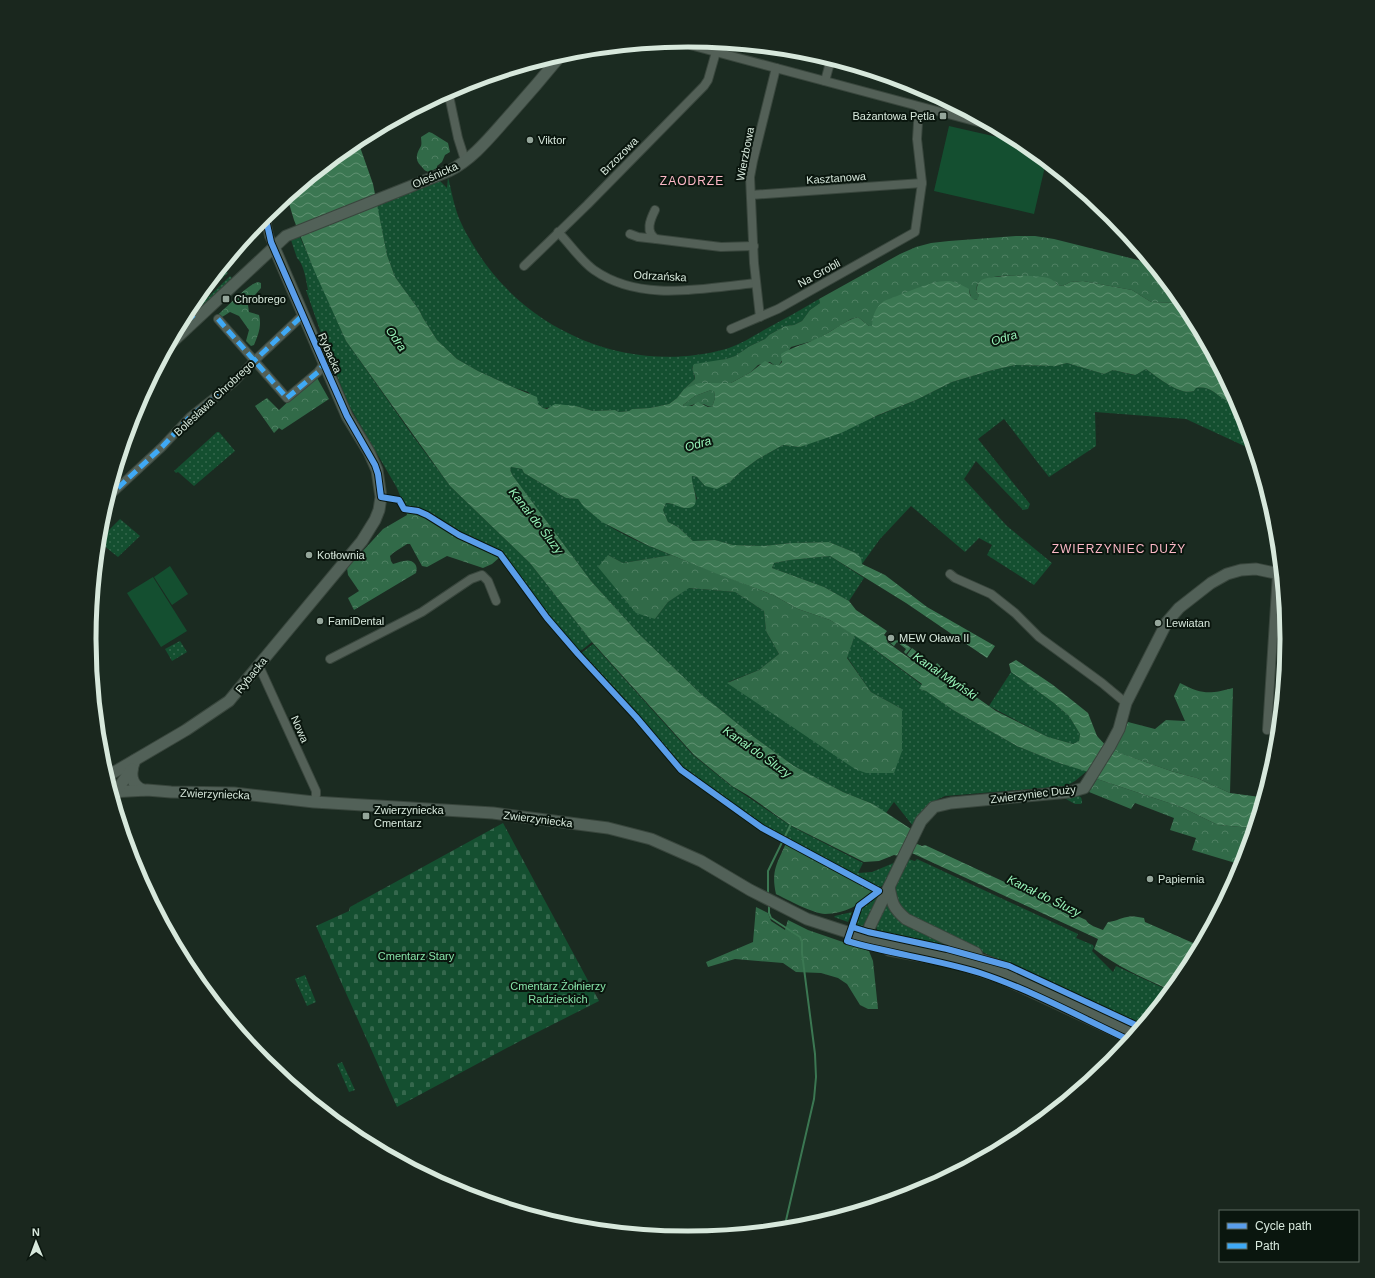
<svg xmlns="http://www.w3.org/2000/svg" width="1375" height="1278" viewBox="0 0 1375 1278" font-family="Helvetica,sans-serif">
<defs>
<pattern id="green-dots" width="8" height="8" patternUnits="userSpaceOnUse"><rect width="8" height="8" fill="#144f30"/><path d="M2 2h.1M6 6h.1" fill="none" stroke="#35684d" stroke-width="1.8" stroke-linecap="round"/></pattern>
<pattern id="forest-crowns" width="20" height="18" patternUnits="userSpaceOnUse"><rect width="20" height="18" fill="#316a48"/><path d="M2 6a3 3 0 1 1 6 0M12 15a3 3 0 1 1 6 0" fill="none" stroke="#4e7f62"/></pattern>
<pattern id="cemetery-stones" width="16" height="16" patternUnits="userSpaceOnUse"><rect width="16" height="16" fill="#144f30"/><path d="M2 7V4a2 2 0 0 1 4 0v3zM10 15v-3a2 2 0 0 1 4 0v3z" fill="#35684d"/></pattern>
<pattern id="water-waves" width="16" height="10" patternUnits="userSpaceOnUse"><rect width="16" height="10" fill="#3b7752"/><path d="M0 5q4-4 8 0t8 0" fill="none" stroke="#609172"/></pattern>
</defs>
<rect width="100%" height="100%" fill="#1b2b21"/>
<g fill="url(#green-dots)">
<path d="M448,177C451,189 453,201 457,213C462,227 470,240 478,253C530,334 632,375 726,349C739,345 752,337 764,330C782,320 801,310 819,299L820,303L810,310L802,321L794,325L785,326L769,335L765,339L750,346L735,356L726,359L692,367L695,379L684,389L677,398L669,404L650,408L632,409L629,411L619,412L615,410L593,411L576,406L543,408L538,404L528,392L515,388L478,371L457,359L437,340L423,318L419,310L395,277L387,255L377,206L440,181L447,188Z"/>
<path d="M300,237L346,341L413,436L450,486L530,563L592,642L582,650L580,649L581,650L578,653L558,629L500,554L458,533L422,511L405,508L397,488L350,407L331,362L306,290H308C306,280 304,264 297,258L291,240Z"/>
<polygon points="222,267 228,273 207,292 212,279"/>
<polygon points="230,276 232,278 195,313 193,312"/>
<path d="M1067,363L1104,374L1113,370L1134,375L1146,369C1157,377 1180,396 1194,391L1196,388C1209,386 1213,392 1222,398C1228,402 1234,405 1240,408L1253,450L1186,419L1095,412L1096,446L1049,477L1004,419L978,439L1030,504L1028,509L1023,510L976,461L964,479L1007,526L1052,563L1034,585L987,555L992,545L979,538L965,552L911,506L880,539L862,564L856,553L829,542L792,543L763,546L733,545L715,540L693,541L678,527L668,522L663,510L666,503L677,505L683,508L697,499L691,479L692,476L697,477L705,486L730,482L739,473L758,459L783,445L800,447L916,400L952,382L989,371L1015,365L1056,366Z"/>
<polygon points="217,432 219,432 235,451 194,486 178,472 176,473 174,471"/>
<path d="M511,467L522,469L524,473L566,498L578,499C598,526 641,543 671,555L623,563L608,555L655,619L668,602L688,588L735,592L764,611L766,631L779,654L759,670L728,682L902,709L871,692L847,657L855,635L922,685L919,689L926,691L953,710L1017,746L1056,762L1087,771L1075,781L1066,786L945,796C927,804 922,808 913,826L894,802L886,813L873,804L843,792L794,766L754,737L701,694L640,635L591,581L513,476L510,470Z"/>
<polygon points="120,519 140,536 118,557 98,541"/>
<polygon points="830,556 864,578 849,601 824,587 772,568 774,563 790,560"/>
<polygon points="180,641 187,652 172,661 165,649"/>
<path d="M593,644L693,755L730,785L791,826L863,863L858,873L872,872L896,862C892,870 887,888 876,888L767,829L683,769L670,755L656,737L580,654Z"/>
<polygon points="1011,672 1054,703 1069,716 1080,734 1079,741 1073,744 1048,737 989,706"/>
<path d="M1076,795C1081,796 1082,798 1082,803L1081,804H1075L1066,799V797Z"/>
<polygon points="908,859 915,861 917,859 1078,934 1076,938 1093,945 1094,947 1092,951 1113,972 1116,966 1170,991 1142,1025 910,919 902,912 894,889"/>
<polygon points="880,893 868,924 856,928 853,927 861,907"/>
<polygon points="887,902 967,951 881,934 877,930 876,926"/>
<polygon points="852,912 848,922 834,917 835,916"/>
<polygon points="305,975 316,1002 307,1006 295,979"/>
<polygon points="342,1062 355,1090 349,1092 337,1064"/>
</g>
<g fill="url(#forest-crowns)">
<path d="M429,132L432,133L448,143L450,152L445,155L442,162L437,166V168L429,172C424,171 424,169 421,166C414,159 417,153 421,146C422,144 421,139 421,137Z"/>
<path d="M1016,236H1035L1054,239L1150,263L1184,305L1175,303L1151,302L1132,290L1083,281L1070,282L1063,286L1058,285C1051,276 1011,275 999,276C992,277 986,279 980,281L977,285L976,292L979,295L978,300L972,299L971,298L969,289L873,318V326H869L858,317L851,319L816,340L791,347L779,365H774L770,362L758,365L751,372L731,383H711L684,389L695,379C695,372 690,371 694,364L726,359L735,356L750,346L765,339L769,335L785,326L794,325L802,321L810,310L820,303L819,299L900,254L916,247L931,243L949,241Z"/>
<path d="M258,282L261,283V288L254,296H249L247,298L249,312L259,315C262,326 258,335 254,345L251,346L246,341L249,330L239,316L230,312L219,319L216,316C227,308 246,285 258,282Z"/>
<polygon points="316,376 329,399 282,430 279,428 274,433 255,406 267,398 279,410"/>
<path d="M711,390H714L715,398L712,407C707,407 706,404 702,404C695,402 692,407 684,406L683,405L695,396Z"/>
<path d="M406,511L422,513L458,536L498,555L500,557L492,564L483,568L447,556L427,567L422,566L410,544H407L393,553L390,556L391,561L393,564C400,562 410,557 415,564C417,567 417,569 416,573L354,610L348,598L359,591L348,575L347,568L358,556L360,558L363,555L361,553L383,529L407,515Z"/>
<polygon points="608,555 623,563 671,555 773,595 798,609 830,620 855,635 847,658 871,692 902,709 902,751 894,773 866,773 855,769 727,683 759,670 779,654 766,631 764,611 735,592 689,588 668,602 655,619 636,613 598,567"/>
<path d="M1180,683C1203,695 1210,694 1233,688L1230,793L1197,778L1171,771L1114,751L1128,722L1155,729L1166,720L1185,721L1174,696Z"/>
<polygon points="1097,779 1181,807 1218,825 1253,828 1242,865 1192,850 1196,838 1170,830 1174,818 1135,803 1131,809 1089,792"/>
<path d="M786,843L875,891C862,904 844,914 825,914C814,914 786,899 776,894C771,870 777,864 786,843Z"/>
<polygon points="756,907 768,913 771,921 785,930 788,920 808,930 869,951 873,961 878,1009 868,1009 860,1005 847,984 838,978 821,973 796,972 783,963 735,959 708,967 706,962 753,942"/>
</g>
<polygon fill="url(#cemetery-stones)" points="503,823 599,1001 520,1041 397,1107 316,926 349,911 350,907"/>
<g fill="#144f30">
<polygon points="949,126 1023,143 1046,162 1034,214 934,191"/>
<polygon points="170,566 188,594 172,605 154,577"/>
<polygon points="153,577 187,631 161,647 127,593"/>
</g>
<path fill="url(#water-waves)" fill-rule="evenodd" d="M358,139L360,147L373,184L387,255L395,277L419,310L423,318L437,340L457,359L478,371L515,388L537,397L538,404L543,408L547,409L555,404L576,406L593,411L615,410L619,412L629,411L632,409L650,408L669,404L677,398L684,389L699,383H731L751,372L765,361L774,365H779L782,362L781,354C794,346 804,345 816,339C831,333 843,321 858,317L869,326H872C873,315 875,308 884,301C901,295 932,280 949,281C956,282 964,286 969,289C970,296 970,299 977,300L979,295L976,292C977,289 977,283 980,281C988,274 1037,275 1048,278C1052,279 1055,282 1058,285L1063,286L1070,282L1083,281L1132,290L1151,302L1175,303L1184,305L1240,408C1234,405 1228,402 1222,398C1213,392 1209,386 1196,388L1194,391C1180,396 1157,377 1146,369L1135,375L1113,370L1104,374L1067,363L1056,366L1015,365L989,371L952,382L916,400L878,415L841,433L800,447L783,445L758,459L739,473L730,482L717,489L705,486L697,477L692,476C690,485 706,510 684,508C678,507 673,503 666,503L663,510L668,522L678,527L693,541L715,540L733,545L763,546L792,543L829,542L856,553L861,558L862,564L885,575L927,607L995,646L987,658L906,603L830,556L790,560L774,563L772,568L824,587L849,601L856,610L887,631L884,635L892,641L900,640L911,648L906,654L904,652L906,649L897,642L894,646L888,641L887,642L930,673H931L907,655L912,648L935,666L937,663L962,687L996,711L1048,737L1073,744L1079,741L1080,734L1069,716L1054,703L1011,672L1009,664L1016,660L1053,685L1088,713L1097,736L1109,749L1171,771L1197,778L1230,793L1260,797L1263,796L1253,828L1218,825L1181,807L1097,779L1095,774L1056,762L1017,746L953,710L926,691L919,689L922,684L866,643L830,620L798,609L773,595L715,573L647,545L602,522L584,507L578,499L566,498L524,473L522,469L511,467L510,470L513,476L591,581L640,635L701,694L754,737L794,766L843,792L873,804L911,829L907,840L922,846L925,845L1086,920C1088,925 1098,928 1103,930L1108,922C1114,922 1120,918 1127,917C1133,916 1138,917 1144,918L1145,922L1200,946L1185,972L1170,990C1143,978 1118,967 1094,949L1098,939L914,854L902,849L899,856L894,855L879,861L864,862L790,825L749,796L732,786L694,755L592,642L530,563L450,486L346,341L314,270L294,220L287,197ZM711,390L714,391L715,398L712,407H708L698,402L692,406H684L683,405L695,396Z"/>
<g fill="none" stroke-linecap="round" stroke-linejoin="round">
<g stroke="#3b7752" stroke-width="2">
<polyline points="768,895 768,871 792,822"/>
<polyline points="769,903 769,913 771,918 800,937 802,942 802,953 815,1054 816,1077 814,1099 784,1229"/>
</g>
<defs>
<g id="street">
<polyline points="675,41 993,126"/>
<polyline points="825,81 831,59"/>
<polyline points="448,91 458,138 465,160"/>
<polyline points="751,195 922,183"/>
<path d="M655,210C650,220 645,232 656,239L721,247L754,246"/>
<polyline points="265,215 269,236 274,247"/>
<path d="M558,232C570,244 581,261 594,270C641,303 704,288 756,283"/>
<polyline points="630,234 638,237 656,239"/>
<polyline points="524,266 587,205 704,86 708,80 716,52"/>
<polyline points="187,311 195,320"/>
<polyline points="760,317 754,263 750,177 753,161 776,68"/>
<polyline points="218,319 287,398 318,372 324,364"/>
<polyline points="731,329 778,309 915,232 922,183 917,139 919,107"/>
<polyline points="107,498 162,447 190,417 234,382 254,361 303,315"/>
<polyline points="950,574 955,578 991,594 1015,613 1039,637 1102,683 1126,703"/>
<polyline points="330,659 422,612 471,579 482,575 488,581 496,601"/>
<polyline points="259,666 316,791 316,795 314,802"/>
<polyline points="1267,730 1277,574"/>
</g>
<g id="secondary">
<path d="M168,346L286,236L449,171C473,159 490,137 508,117C526,97 544,76 562,54"/>
<path d="M135,760C130,772 130,785 143,790"/>
<polyline points="109,785 109,779 111,774 186,730 229,701 362,541 375,520 379,510 381,497 377,470 369,452 347,416 274,247"/>
<polyline points="111,792 147,790 171,792 234,793 314,802 493,813 608,828 651,839 701,861 750,890 807,919 881,943 889,950 950,961 1000,977 1131,1038"/>
<polyline points="113,795 132,769"/>
<path d="M889,887C892,903 893,908 906,919L976,953L977,955"/>
<polyline points="866,939 870,926 921,821 934,807 951,803 1070,792 1084,788 1110,746 1119,729 1126,703 1167,622 1179,608 1211,583 1227,574 1241,570 1256,569 1280,574"/>
<polyline points="881,943 894,941 982,960 1008,969 1137,1031"/>
</g>
</defs>
<use href="#street" stroke="#39463d" stroke-width="10"/>
<use href="#secondary" stroke="#39463d" stroke-width="13"/>
<use href="#street" stroke="#536057" stroke-width="8"/>
<use href="#secondary" stroke="#526158" stroke-width="11"/>
<g stroke="#3fa9f5" stroke-width="5" stroke-dasharray="10 5" stroke-linecap="butt">
<polyline points="187,311 195,320"/>
<polyline points="218,319 287,398 318,372 324,364"/>
<polyline points="107,498 162,447 190,417 234,382 254,361 303,315"/>
</g>
<defs>
<g id="cycleway">
<path d="M265,215L271,242L324,364L347,416L375,465L378,474L381,497L399,500L404,509L418,511L427,515L459,535L500,554L547,618L578,654L636,717L681,770L762,828L879,891L859,906L847,941C891,954 936,959 980,973C1031,990 1080,1017 1129,1040"/>
<polyline points="852,927 868,932 947,949 1009,966 1140,1027"/>
</g>
</defs>
<use href="#cycleway" stroke="#0a160e" stroke-width="8"/>
<use href="#cycleway" stroke="#5a9eea" stroke-width="6"/>
</g>
<g fill="#95a69b" stroke="#0a160e" stroke-width="1.5">
<rect x="939" y="112" width="8" height="8" rx="2"/>
<circle cx="530" cy="140" r="4"/>
<rect x="222" y="295" width="8" height="8" rx="2"/>
<circle cx="309" cy="555" r="4"/>
<circle cx="320" cy="621" r="4"/>
<circle cx="1158" cy="623" r="4"/>
<circle cx="891" cy="638" r="4"/>
<rect x="362" y="812" width="8" height="8" rx="2"/>
<circle cx="1150" cy="879" r="4"/>
</g>
<g text-anchor="middle" stroke-width="4" stroke-linejoin="round" paint-order="stroke">
<g font-size="11" fill="#d7e8dc" stroke="#0a160e" text-anchor="start">
<text x="935" y="120" text-anchor="end">Bażantowa Pętla</text>
<text x="538" y="144">Viktor</text>
<text x="234" y="303">Chrobrego</text>
<text x="317" y="559">Kotłownia</text>
<text x="328" y="625">FamiDental</text>
<text x="1166" y="627">Lewiatan</text>
<text x="899" y="642">MEW Oława II</text>
<text x="374" y="814">Zwierzyniecka<tspan x="374" dy="13">Cmentarz</tspan></text>
<text x="1158" y="883">Papiernia</text>
</g>
<g font-size="11" fill="#d7e8dc" stroke="#0a160e">
<text transform="translate(745 154) rotate(-79)" y="4">Wierzbowa</text>
<text transform="translate(619 156) rotate(-45)" y="4">Brzozowa</text>
<text transform="translate(435 175) rotate(-24)" y="4">Oleśnicka</text>
<text transform="translate(836 178) rotate(-4)" y="4">Kasztanowa</text>
<text transform="translate(819 273) rotate(-29)" y="4">Na Grobli</text>
<text transform="translate(660 276) rotate(3)" y="4">Odrzańska</text>
<text transform="translate(330 353) rotate(66)" y="4">Rybacka</text>
<text transform="translate(214 398) rotate(-43)" y="4">Bolesława Chrobrego</text>
<text transform="translate(251 675) rotate(-51)" y="4">Rybacka</text>
<text transform="translate(300 729) rotate(66)" y="4">Nowa</text>
<text transform="translate(215 794) rotate(2)" y="4">Zwierzyniecka</text>
<text transform="translate(1033 794) rotate(-7)" y="4">Zwierzyniec Duży</text>
<text transform="translate(538 819) rotate(7)" y="4">Zwierzyniecka</text>
</g>
<g font-size="11" fill="#86e2a8" stroke="#0a160e">
<text x="416" y="960">Cmentarz Stary</text>
<text x="558" y="990">Cmentarz Żołnierzy<tspan x="558" dy="13">Radzieckich</tspan></text>
</g>
<g font-size="12" letter-spacing="1" fill="#fcb8c6" stroke="#0a160e">
<text x="692" y="185">ZAODRZE</text>
<text x="1119" y="553">ZWIERZYNIEC DUŻY</text>
</g>
<g font-size="12" font-style="italic" fill="#98f4b9" stroke="#0a160e">
<text transform="translate(1004 338) rotate(-17)" y="4">Odra</text>
<text transform="translate(396 339) rotate(56)" y="4">Odra</text>
<text transform="translate(698 444) rotate(-16)" y="4">Odra</text>
<text transform="translate(536 521) rotate(52)" y="4">Kanał do Śluzy</text>
<text transform="translate(945 676) rotate(34)" y="4">Kanał Młyński</text>
<text transform="translate(757 752) rotate(35)" y="4">Kanał do Śluzy</text>
<text transform="translate(1044 896) rotate(26)" y="4">Kanał do Śluzy</text>
</g>
</g>
<path d="M0 0H1375V1278H0ZM96 639a592 592 0 1 1 1184 0a592 592 0 1 1-1184 0Z" fill="#1a271e" fill-rule="evenodd"/>
<path fill="none" stroke="#d7e8dc" stroke-width="5" d="M96 639a592 592 0 1 1 1184 0a592 592 0 1 1-1184 0Z"/>
<rect x="1219" y="1210" width="140" height="52" fill="#0a160e" stroke="#5c6a60"/>
<rect x="1227" y="1223" width="20" height="6" fill="#5a9eea" stroke="#5c6a60"/>
<text x="1255" y="1230" font-size="12" fill="#d7e8dc">Cycle path</text>
<rect x="1227" y="1243" width="20" height="6" fill="#3fa9f5" stroke="#5c6a60"/>
<text x="1255" y="1250" font-size="12" fill="#d7e8dc">Path</text>
<g transform="translate(36 1242) rotate(359)" stroke="#0a160e" stroke-width="3" paint-order="stroke">
<path d="M0-3L7 15L0 10L-7 15Z" fill="#d7e8dc"/>
<text y="-6" font-size="11" font-weight="bold" text-anchor="middle" fill="#d7e8dc">N</text>
</g>
</svg>
